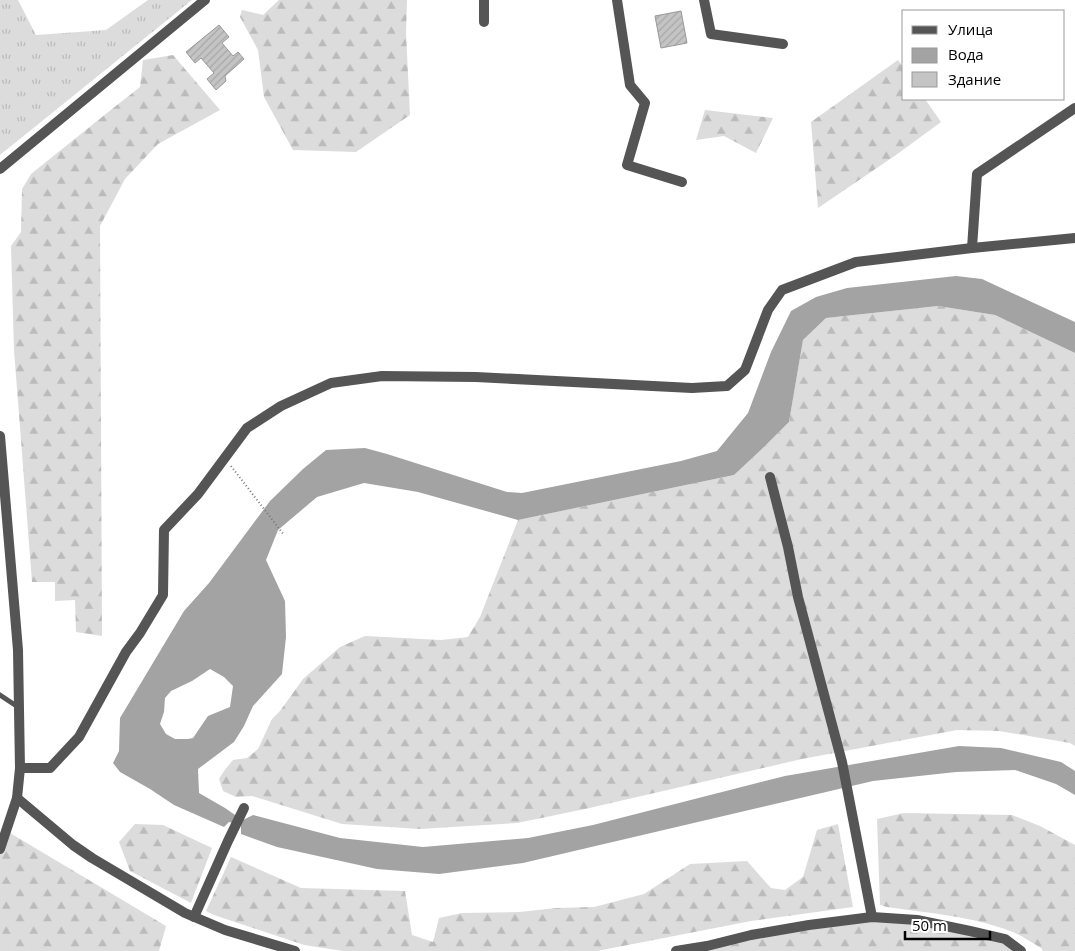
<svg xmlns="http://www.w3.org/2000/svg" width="1075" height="951" viewBox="0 0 1075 951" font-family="'Open Sans',sans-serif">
<defs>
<pattern id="grass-tufts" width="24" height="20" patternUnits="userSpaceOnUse" patternTransform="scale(1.25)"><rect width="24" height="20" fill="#dcdcdc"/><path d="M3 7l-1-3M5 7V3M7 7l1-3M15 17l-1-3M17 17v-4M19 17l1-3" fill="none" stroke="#bbb"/></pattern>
<pattern id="forest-firs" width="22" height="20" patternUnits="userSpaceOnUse" patternTransform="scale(1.25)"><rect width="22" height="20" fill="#dcdcdc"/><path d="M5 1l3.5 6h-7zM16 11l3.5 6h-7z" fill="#bbb"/></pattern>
<pattern id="building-hatch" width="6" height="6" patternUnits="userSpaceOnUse" patternTransform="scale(1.25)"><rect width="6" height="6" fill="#c4c4c4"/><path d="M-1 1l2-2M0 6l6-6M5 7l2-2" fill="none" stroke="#a7a7a7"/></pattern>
</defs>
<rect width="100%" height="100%" fill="#fff"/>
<polygon fill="url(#grass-tufts)" points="0,0 18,0 36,35 106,30 148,0 192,0 0,155"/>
<g fill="url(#forest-firs)">
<polygon points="279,0 407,0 406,33 410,115 356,152 293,150 264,97 258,50 240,17 242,10 263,15"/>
<polygon points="173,55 220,110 158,144 125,179 100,226 102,636 76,632 75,600 55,601 55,582 32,582 14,350 11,246 21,232 22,189 31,174 112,109 140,87 143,60"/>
<polygon points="898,60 904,68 904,99 925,99 941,122 896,155 818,208 811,122"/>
<polygon points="705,110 773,118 756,153 724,136 696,140"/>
<polygon points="938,306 995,315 1075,353 1075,746 1070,743 999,731 957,730 802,759 585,809 517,823 420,829 342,824 252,796 236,797 223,791 219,779 224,771 233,760 247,758 258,749 272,719 280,711 303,679 340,647 365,636 441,640 468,637 480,617 518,520 734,475 763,448 789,422 803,340 826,318"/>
<path d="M904,813L1012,815L1040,826L1075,845V951H1043L1041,948C1031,942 1021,935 1010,931C971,916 928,913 887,907L880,905L877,819Z"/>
<polygon points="135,824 163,825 212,848 191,903 130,871 119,842"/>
<polygon points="838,824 853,907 751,921 597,951 343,951 304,945 214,915 206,911 231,857 301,888 405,891 412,935 433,942 439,918 462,913 520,912 556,908 594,907 644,894 690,864 747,861 771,888 785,890 803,877 817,830"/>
<polygon points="10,833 166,926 159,951 0,951 0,849"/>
<polygon points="883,918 1005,939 1021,951 676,951"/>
</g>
<path fill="#a3a3a3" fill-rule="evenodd" d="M956,276L982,279L1075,322V353L995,315L938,306L826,318L803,340L789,422L763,448L734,475L518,520L418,492L364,483L317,497L278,530L266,560L285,601L286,637L282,674L253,706L244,726L234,742L198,769L199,793L225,808L238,817L243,820L253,815L340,838L423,847L528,838L593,825L785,776L959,746L1001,748L1061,762L1075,771V795L1056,784L1015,770L956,772L873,781L523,863L439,874L377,869L277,847L241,834V825L229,822L224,827L174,805L150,789L120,772L113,763L119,751L120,718L184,611L209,583L270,501L303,469L326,450L365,448L387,454L507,492L522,493L681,461L717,451L748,413L771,352L791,311L816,297L847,288ZM210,669L224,677L233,686L230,707L208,716L193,738L188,739H175L166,734L160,724L164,712L165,698L171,691L192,681Z"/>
<g fill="url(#building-hatch)" stroke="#999">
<polygon points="681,11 687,43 661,48 655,16"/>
<polygon points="219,25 229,37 222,43 233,56 238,52 244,59 225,76 226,81 216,90 207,79 214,73 201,58 195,63 186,52"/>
</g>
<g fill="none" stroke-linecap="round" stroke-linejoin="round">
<polyline stroke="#777" stroke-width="2" stroke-dasharray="1 2.5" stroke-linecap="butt" points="231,466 284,535"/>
<polyline stroke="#555" stroke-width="5" points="0,695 18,707"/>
<g stroke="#555" stroke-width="10">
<polyline points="484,0 484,22"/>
<polyline points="617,0 630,85 645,103 627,165 682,182"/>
<polyline points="704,0 711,34 783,44"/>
<polyline points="0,169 205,0"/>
<polyline points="972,248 977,174 1075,108"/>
<polyline points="0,436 18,650 20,768 17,798 0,849"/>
<polyline points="770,477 788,547 798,597 842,762 872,917"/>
<polyline points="20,768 50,768 79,737 126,652 140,633 163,595 164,530 198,494 247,428 281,406 331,383 382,376 476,377 692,388 727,386 745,370 768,310 782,290 856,262 972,248 1075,238"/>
<polyline points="17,798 73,845 92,858 185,913 225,930 295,951"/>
<polyline points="194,917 228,841 244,808"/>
<polyline points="676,951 707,946 751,935 809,925 872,917 917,920 970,931 1005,939 1021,951"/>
</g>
</g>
<rect x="902" y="10" width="162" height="90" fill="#ffffff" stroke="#999999"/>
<rect x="912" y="26" width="25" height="8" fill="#555555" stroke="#999999"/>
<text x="948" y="35" font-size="15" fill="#000000">Улица</text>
<rect x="912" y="48" width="25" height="15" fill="#a3a3a3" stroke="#999999"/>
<text x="948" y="60" font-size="15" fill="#000000">Вода</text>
<rect x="912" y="72" width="25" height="15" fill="#c4c4c4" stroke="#999999"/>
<text x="948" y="85" font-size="15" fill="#000000">Здание</text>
<path d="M905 931v8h85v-8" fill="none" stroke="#000000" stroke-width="2.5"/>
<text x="912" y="931" font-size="15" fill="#000000" stroke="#ffffff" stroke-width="4" paint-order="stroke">50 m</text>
</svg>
